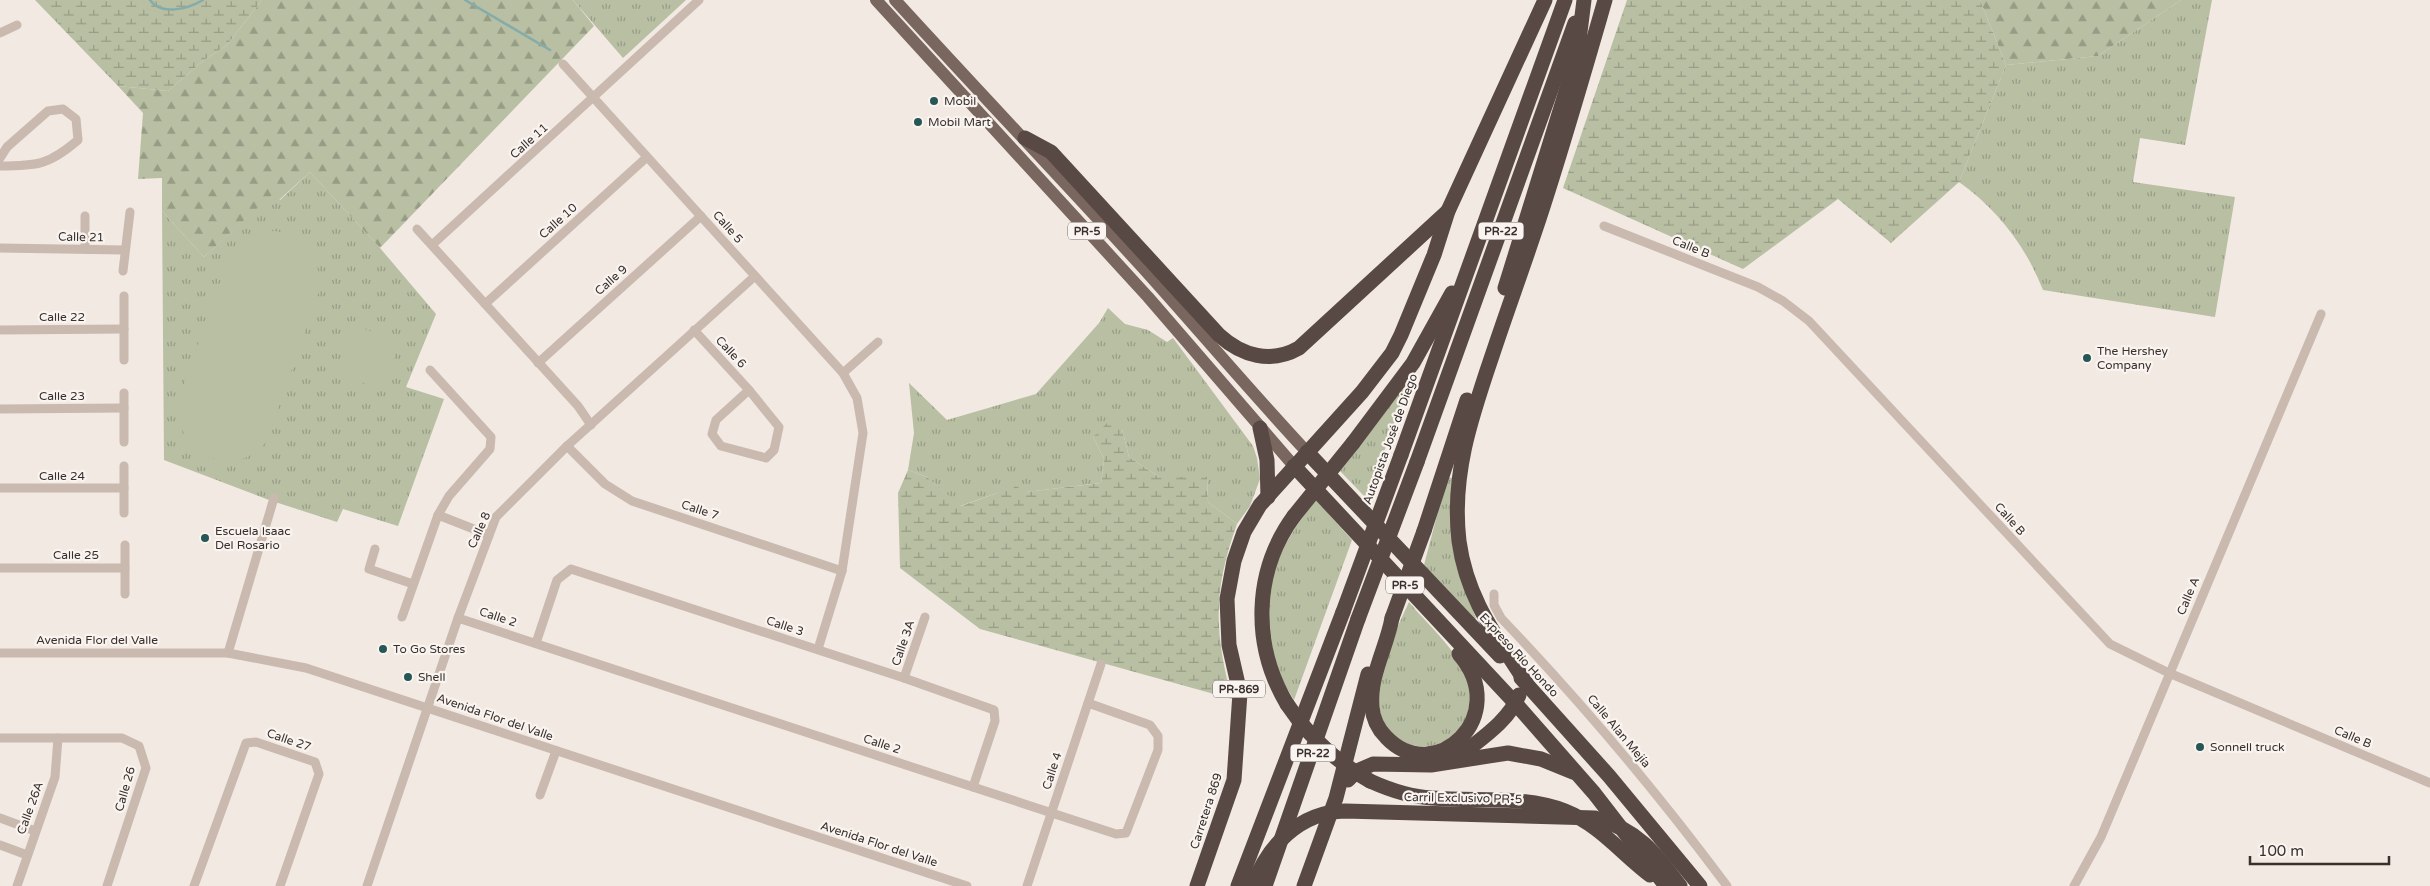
<svg xmlns="http://www.w3.org/2000/svg" width="2430" height="886" viewBox="0 0 2430 886" font-family="'Varela Round',sans-serif">
<defs>
<pattern id="grass-tufts" width="24" height="20" patternUnits="userSpaceOnUse" patternTransform="scale(1.25)"><rect width="24" height="20" fill="#b8bfa3"/><path d="M3 7l-1-3M5 7V3M7 7l1-3M15 17l-1-3M17 17v-4M19 17l1-3" fill="none" stroke="#979c85"/></pattern>
<pattern id="forest-firs" width="22" height="20" patternUnits="userSpaceOnUse" patternTransform="scale(1.25)"><rect width="22" height="20" fill="#b8bfa3"/><path d="M5 1l3.5 6h-7zM16 11l3.5 6h-7z" fill="#979c85"/></pattern>
<pattern id="wetland-marsh" width="20" height="14" patternUnits="userSpaceOnUse" patternTransform="scale(1.25)"><rect width="20" height="14" fill="#b8bfa3"/><path d="M1 5h8M5 5V1M11 12h8M15 12V8" fill="none" stroke="#979c85"/></pattern>
</defs>
<rect width="100%" height="100%" fill="#f1e9e2"/>
<g fill="url(#grass-tufts)">
<polygon points="573,0 686,0 623,58"/>
<path d="M2181,0H2212L2185,145L2140,138L2133,182L2235,197L2215,317L2043,290C2025,245 1998,210 1959,182L2006,65L2098,56Z"/>
<polygon points="310,172 380,248 436,314 406,387 444,399 398,526 343,509 337,522 269,500 164,460 162,211 204,257 273,193 280,200"/>
<polygon points="1108,308 1125,324 1148,330 1167,342 1173,338 1253,446 1257,458 1260,479 1250,506 1237,524 1208,502 1207,477 1159,477 1129,457 1122,429 1093,437 1104,459 1101,483 1026,492 997,493 960,506 927,477 908,470 914,433 909,383 947,420 1036,394 1099,323"/>
<polygon points="1410,379 1367,499 1340,471"/>
<polygon points="1447,477 1452,478 1451,528 1461,580 1476,618 1474,621 1424,565"/>
<path d="M1316,500L1352,540L1294,700C1289,691 1283,683 1279,673C1275,666 1274,656 1272,647C1259,588 1279,545 1316,500Z"/>
<path d="M1409,602C1425,622 1454,647 1464,671C1496,749 1396,771 1381,715C1372,682 1395,632 1409,602Z"/>
</g>
<g fill="url(#forest-firs)">
<polygon points="262,0 573,0 594,26 380,248 310,172 279,200 273,194 204,257 162,211 162,178 138,179 143,113 118,86 168,91 203,61 227,45"/>
<polygon points="1980,0 2181,0 2098,56 2006,65"/>
</g>
<g fill="url(#wetland-marsh)">
<polygon points="35,0 262,0 227,45 203,61 168,91 118,86"/>
<polygon points="1627,0 1980,0 2006,65 1959,182 1891,243 1838,199 1743,269 1563,188"/>
<path d="M1110,420L1122,429L1129,457L1159,477H1207L1208,502L1237,524C1213,590 1214,632 1232,699L980,629L900,568L898,493L908,470L927,477L961,506L997,493L1008,481L1026,492L1101,483L1104,459L1093,437Z"/>
</g>
<g fill="#b8bfa3">
<path d="M275,231C306,236 322,260 319,291L267,441C233,484 172,452 178,401L230,254C242,238 255,231 275,231Z"/>
<polygon points="353,325 400,341 383,390 336,373"/>
</g>
<g fill="none" stroke-linecap="round" stroke-linejoin="round">
<g stroke="#84acab" stroke-width="2.5">
<path d="M150,0C161,16 188,9 203,0"/>
<polyline points="465,0 550,50"/>
</g>
<g stroke="#c9b9af" stroke-width="9">
<polyline points="0,33 17,25"/>
<polyline points="563,64 843,373 857,398 863,433 842,571 818,649"/>
<path d="M0,158L7,147L48,111L63,109L76,119L78,140C49,165 37,166 0,166"/>
<polyline points="85,216 85,249"/>
<polyline points="1604,226 1758,287 1783,301 1809,321 2110,644 2169,673 2430,783"/>
<polyline points="417,229 578,406 591,425"/>
<polyline points="432,245 699,0"/>
<polyline points="0,248 124,250"/>
<polyline points="123,271 130,212"/>
<polyline points="124,296 124,360"/>
<polyline points="485,304 647,157"/>
<polyline points="0,330 124,329"/>
<polyline points="694,330 749,390"/>
<polyline points="538,363 701,216"/>
<polyline points="843,373 878,342"/>
<polygon points="749,390 779,427 774,450 766,458 721,446 712,434 716,420"/>
<polyline points="124,393 124,442"/>
<polyline points="0,409 124,408"/>
<polyline points="567,446 605,484 632,501 842,571"/>
<polyline points="124,466 124,513"/>
<polyline points="0,488 124,488"/>
<polyline points="438,515 489,535"/>
<polyline points="125,545 125,594"/>
<polyline points="375,549 369,569 413,584"/>
<polyline points="0,568 125,568"/>
<path d="M1494,594V605L1501,618C1582,703 1657,792 1727,886"/>
<polyline points="402,617 438,515 449,496 490,449 491,437 430,370"/>
<polyline points="458,618 1116,834 1126,833 1158,750 1158,736 1150,725 1088,703"/>
<polyline points="536,643 557,580 571,569 904,678 994,710 995,721 973,787"/>
<polyline points="0,653 228,653 306,668 967,886"/>
<polyline points="228,653 274,498"/>
<polyline points="904,678 925,617"/>
<polyline points="0,738 122,738 139,746 146,768 107,886"/>
<polyline points="540,795 556,751"/>
<polyline points="0,818 35,831"/>
<polyline points="0,845 27,855"/>
<polyline points="17,886 55,777 58,738"/>
<polyline points="194,886 246,743 256,742 315,762 319,774 280,886"/>
<polyline points="367,886 458,618 496,517 567,446 755,276"/>
<polyline points="1027,886 1101,664"/>
<polyline points="2074,886 2101,837 2321,314"/>
</g>
<g stroke="#79665f" stroke-width="12">
<polyline points="876,0 1148,297 1294,466"/>
<path d="M895,0C977,90 1061,178 1143,268C1198,329 1251,392 1307,452"/>
</g>
<g stroke="#584944" stroke-width="15">
<path d="M1025,138L1051,152L1219,335C1242,356 1271,364 1299,348L1448,211"/>
<polyline points="1505,288 1577,56 1584,0"/>
<polyline points="1260,428 1267,460 1268,497"/>
<polyline points="1353,443 1413,363 1452,293"/>
<polyline points="1307,452 1500,656"/>
<polyline points="1401,455 1565,0"/>
<polyline points="1417,462 1575,23"/>
<polyline points="1294,466 1516,704 1594,793 1666,886"/>
<polyline points="1424,531 1467,400"/>
<path d="M1392,618C1387,647 1369,676 1372,707C1373,719 1378,729 1386,737C1434,788 1513,716 1459,654"/>
<polyline points="1521,678 1609,776 1700,886"/>
<path d="M1528,686C1497,637 1467,600 1459,541C1451,474 1472,415 1493,353C1507,311 1522,270 1536,228C1561,153 1583,76 1605,0"/>
<path d="M1287,704C1252,645 1253,572 1294,516"/>
<path d="M1455,760C1477,741 1508,723 1519,695"/>
<polyline points="1348,780 1357,771 1373,764 1431,765 1508,753 1541,759 1573,772"/>
<path d="M1370,781C1390,790 1411,797 1432,798C1476,802 1523,795 1565,811C1600,825 1621,853 1650,875"/>
<polyline points="1197,886 1234,780 1240,693 1229,645 1227,599 1234,561 1244,532 1260,505 1362,392 1392,353 1401,335 1434,255 1448,211 1545,0"/>
<polyline points="1238,886 1343,612"/>
<polyline points="1265,886 1358,619"/>
<polyline points="1304,886 1336,798 1368,674"/>
</g>
<g stroke="#584944" stroke-width="15">
<polyline points="1294,516 1353,443"/>
<polyline points="1343,612 1401,455"/>
<polyline points="1392,618 1424,531"/>
<polyline points="1358,619 1417,462"/>
<path d="M1287,704C1309,737 1335,761 1370,781"/>
<path d="M1253,886C1267,846 1300,812 1345,811L1595,818C1638,830 1655,852 1680,886"/>
</g>
</g>
<g fill="#265656" stroke="#f9f4ef" stroke-width="2">
<circle cx="934" cy="101" r="5"/>
<circle cx="918" cy="122" r="5"/>
<circle cx="2087" cy="358" r="5"/>
<circle cx="205" cy="538" r="5"/>
<circle cx="383" cy="649" r="5"/>
<circle cx="408" cy="677" r="5"/>
<circle cx="2200" cy="747" r="5"/>
</g>
<g text-anchor="middle" stroke-width="4.5" stroke-linejoin="round" paint-order="stroke">
<g fill="#f9f4ef" stroke="#736a66" stroke-width="1">
<rect x="1068" y="222.5" width="38" height="17" rx="4"/>
<rect x="1478.5" y="222.5" width="45" height="17" rx="4"/>
<rect x="1386" y="576.5" width="38" height="17" rx="4"/>
<rect x="1213" y="680.5" width="52" height="17" rx="4"/>
<rect x="1290.5" y="744.5" width="45" height="17" rx="4"/>
</g>
<g font-size="11" font-weight="bold" fill="#392f2c">
<text x="1087" y="235">PR-5</text>
<text x="1501" y="235">PR-22</text>
<text x="1405" y="589">PR-5</text>
<text x="1239" y="693">PR-869</text>
<text x="1313" y="757">PR-22</text>
</g>
<g font-size="12" fill="#392f2c" stroke="#f9f4ef" text-anchor="start">
<text x="944" y="105">Mobil</text>
<text x="928" y="126">Mobil Mart</text>
<text x="2097" y="355">The Hershey<tspan x="2097" dy="14">Company</tspan></text>
<text x="215" y="535">Escuela Isaac<tspan x="215" dy="14">Del Rosario</tspan></text>
<text x="393" y="653">To Go Stores</text>
<text x="418" y="681">Shell</text>
<text x="2210" y="751">Sonnell truck</text>
</g>
<g font-size="12" fill="#392f2c" stroke="#f9f4ef">
<text transform="translate(529 141) rotate(-42)" y="4">Calle 11</text>
<text transform="translate(558 221) rotate(-42)" y="4">Calle 10</text>
<text transform="translate(728 227) rotate(48)" y="4">Calle 5</text>
<text transform="translate(81 237) rotate(1)" y="4">Calle 21</text>
<text transform="translate(1691 247) rotate(22)" y="4">Calle B</text>
<text transform="translate(611 280) rotate(-42)" y="4">Calle 9</text>
<text x="62" y="321">Calle 22</text>
<text transform="translate(731 352) rotate(47)" y="4">Calle 6</text>
<text x="62" y="400">Calle 23</text>
<text transform="translate(1390 439) rotate(-70)" y="4">Autopista José de Diego</text>
<text x="62" y="480">Calle 24</text>
<text transform="translate(700 510) rotate(18)" y="4">Calle 7</text>
<text transform="translate(2010 519) rotate(48)" y="4">Calle B</text>
<text transform="translate(479 530) rotate(-66)" y="4">Calle 8</text>
<text x="76" y="559">Calle 25</text>
<text transform="translate(2188 596) rotate(-67)" y="4">Calle A</text>
<text transform="translate(498 617) rotate(18)" y="4">Calle 2</text>
<text transform="translate(785 626) rotate(18)" y="4">Calle 3</text>
<text x="97" y="644">Avenida Flor del Valle</text>
<text transform="translate(903 643) rotate(-71)" y="4">Calle 3A</text>
<text transform="translate(1519 655) rotate(47)" y="4">Expreso Río Hondo</text>
<text transform="translate(495 717) rotate(19)" y="4">Avenida Flor del Valle</text>
<text transform="translate(1619 731) rotate(50)" y="4">Calle Alan Mejía</text>
<text transform="translate(2353 737) rotate(23)" y="4">Calle B</text>
<text transform="translate(289 740) rotate(19)" y="4">Calle 27</text>
<text transform="translate(882 744) rotate(18)" y="4">Calle 2</text>
<text transform="translate(1052 771) rotate(-72)" y="4">Calle 4</text>
<text transform="translate(125 789) rotate(-74)" y="4">Calle 26</text>
<text transform="translate(1463 798) rotate(1)" y="4">Carril Exclusivo PR-5</text>
<text transform="translate(30 808) rotate(-70)" y="4">Calle 26A</text>
<text transform="translate(1206 811) rotate(-72)" y="4">Carretera 869</text>
<text transform="translate(879 844) rotate(18)" y="4">Avenida Flor del Valle</text>
</g>
</g>
<path d="M2250 856v8h139v-8" fill="none" stroke="#392f2c" stroke-width="2.5"/>
<text x="2258" y="856" font-size="15" fill="#392f2c" stroke="#f9f4ef" stroke-width="4" paint-order="stroke">100 m</text>
</svg>
